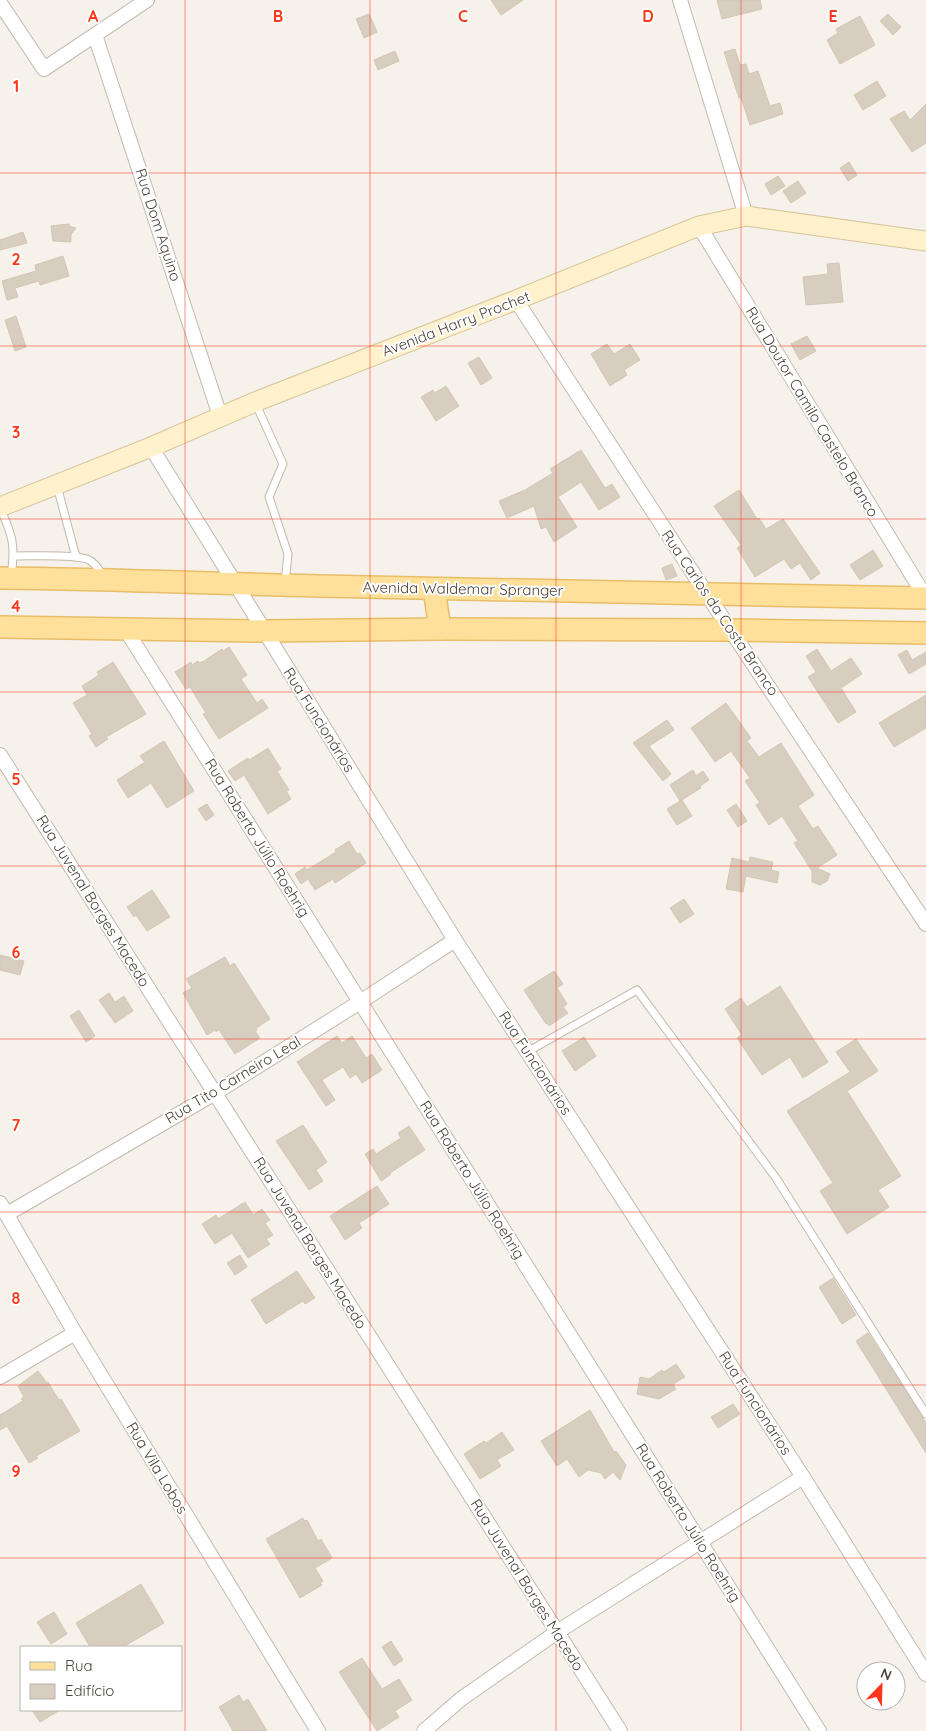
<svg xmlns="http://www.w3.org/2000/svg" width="926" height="1731" viewBox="0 0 926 1731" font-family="Quicksand,sans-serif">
<rect width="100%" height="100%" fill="#f6f2eb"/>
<g fill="#d8cec0" stroke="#d3c6b3">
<polygon points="491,0 523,0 501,15"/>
<polygon points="717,0 760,0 762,9 722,19"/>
<polygon points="369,14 377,32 364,38 356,19"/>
<polygon points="888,14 901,27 893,35 880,21"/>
<polygon points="860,16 875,45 840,64 827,40 838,33 836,29"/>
<polygon points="735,49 740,65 746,64 749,74 758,71 770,106 780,103 783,114 750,125 741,98 739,98 724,52"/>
<polygon points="395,51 399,61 378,70 374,60"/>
<polygon points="877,81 886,96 863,110 854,95"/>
<polygon points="926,104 926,143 912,152 890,119 904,111 910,120"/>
<polygon points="849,162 857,175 848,181 840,168"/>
<polygon points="778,176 785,186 771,195 765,184"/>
<polygon points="798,181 806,193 791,203 783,191"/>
<polygon points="69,224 69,226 76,228 71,234 71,242 53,241 51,226"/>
<polygon points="23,232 27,243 0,250 0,240"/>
<polygon points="63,256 69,276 40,285 39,281 15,288 18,297 7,300 2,281 36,271 35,265"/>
<polygon points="839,263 843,302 806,305 803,277 828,274 827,264"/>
<polygon points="16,316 26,347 15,351 5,320"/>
<polygon points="807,336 816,351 800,360 791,344"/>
<polygon points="607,344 614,354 630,344 640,360 624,370 627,375 610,386 591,354"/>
<polygon points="479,357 492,378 481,385 468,363"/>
<polygon points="446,386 459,406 436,421 421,397 433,390 435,393"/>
<polygon points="581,450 605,488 612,484 620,497 599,510 581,482 558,497 577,527 554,542 546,527 541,529 534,506 507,518 499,501 525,490 553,473 550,469"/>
<polygon points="739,490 757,519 759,518 766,529 783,519 820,573 811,580 800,563 791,569 784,559 755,577 737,548 741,545 714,506"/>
<polygon points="873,550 883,566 860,580 850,565"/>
<polygon points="672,564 677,576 666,580 662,568"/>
<polygon points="229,647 247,675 241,679 257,703 262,699 268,708 219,739 203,714 206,713 190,687 186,689 175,672 191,662 192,665 198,661 199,663 204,661 222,649 223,651"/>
<polygon points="817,649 831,671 851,658 862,674 841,688 856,712 838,723 808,677 816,672 806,656"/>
<polygon points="907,650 912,660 926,652 926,664 909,674 898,655"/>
<polygon points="113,662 146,714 106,737 108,739 96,747 89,736 92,734 73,703 87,695 82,686 99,675 97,672"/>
<polygon points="926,695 926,728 894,747 879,723"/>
<polygon points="726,703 751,738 747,741 759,757 781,743 814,795 798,806 813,829 818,826 837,855 817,868 830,874 827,881 820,885 812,882 812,871 794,843 798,841 782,816 769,825 756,805 760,803 745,781 750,778 731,751 715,762 691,728"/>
<polygon points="667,720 674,730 649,746 671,774 663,781 633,743"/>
<polygon points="164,741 194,791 167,808 151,783 128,798 117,780 145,762 140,756"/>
<polygon points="268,748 281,769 277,771 289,790 286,791 291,799 268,814 244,775 235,781 228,771 248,758 249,760"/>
<polygon points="693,770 696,776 703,771 709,780 700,786 701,788 680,801 670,785"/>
<polygon points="682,800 692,816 677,825 667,809"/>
<polygon points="207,804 214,815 206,821 198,809"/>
<polygon points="736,804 747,821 738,827 727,810"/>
<polygon points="349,841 357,854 360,853 366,863 335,883 333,879 315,890 308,879 301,884 295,874 305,867 307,870 336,852 335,850"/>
<polygon points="750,857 773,862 771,870 779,872 777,883 746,876 743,892 726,889 732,858 749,862"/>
<polygon points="152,890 170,917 147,931 136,915 134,917 127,907"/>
<polygon points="684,899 694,914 680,923 670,908"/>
<polygon points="0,955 24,961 20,975 0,970"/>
<polygon points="225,957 230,966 234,963 270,1019 256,1028 257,1030 255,1031 260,1038 235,1054 219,1030 216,1032 215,1030 207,1035 183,993 192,988 186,979"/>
<polygon points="554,971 563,984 557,988 567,1004 563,1007 568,1013 549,1026 547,1023 546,1024 524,990"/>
<polygon points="780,986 828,1062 803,1078 790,1057 762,1075 737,1038 742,1035 725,1009 741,998 747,1007"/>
<polygon points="109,993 115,1002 124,996 133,1011 115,1023 99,1000"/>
<polygon points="79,1010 95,1036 86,1042 70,1016"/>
<polygon points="337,1036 342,1043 352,1036 366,1058 372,1054 382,1070 362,1083 356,1074 350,1078 343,1067 322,1080 335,1100 326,1106 297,1062"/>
<polygon points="584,1037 596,1056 575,1071 562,1051"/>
<polygon points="856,1039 878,1071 847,1091 901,1176 878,1190 889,1207 847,1234 820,1191 833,1183 787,1111 850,1072 836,1052"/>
<polygon points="303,1125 327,1162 316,1170 323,1181 309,1190 276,1141"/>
<polygon points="409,1126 425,1150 390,1173 391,1174 381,1181 365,1154 373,1149 376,1154 401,1138 398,1133"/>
<polygon points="377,1186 389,1204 359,1223 362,1228 345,1240 330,1216"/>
<polygon points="245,1202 253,1215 262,1209 270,1220 265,1223 273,1235 266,1239 270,1244 248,1258 232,1233 215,1244 202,1224 216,1215 218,1219"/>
<polygon points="240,1255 247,1267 235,1275 227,1263"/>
<polygon points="297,1271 315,1298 305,1304 303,1301 266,1324 251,1300"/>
<polygon points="833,1278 856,1315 842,1324 819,1287"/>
<polygon points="868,1333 926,1423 926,1453 856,1341"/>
<polygon points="676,1364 685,1377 673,1384 676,1389 659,1399 637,1394 640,1377 649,1379 662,1370 664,1372"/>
<polygon points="38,1371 47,1383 48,1382 59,1400 61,1399 80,1431 36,1456 38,1458 29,1463 7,1426 0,1430 0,1415 23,1401 21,1399 24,1397 18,1386"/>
<polygon points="733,1404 740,1414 718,1428 711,1417"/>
<polygon points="590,1410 614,1452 616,1451 626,1465 620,1480 613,1472 605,1479 601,1473 588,1470 579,1477 567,1459 557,1466 541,1441"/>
<polygon points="502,1432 514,1450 497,1460 501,1466 480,1479 464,1454 484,1441 486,1443"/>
<polygon points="303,1518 304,1521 307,1520 318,1541 321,1539 332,1558 315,1568 323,1581 320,1583 322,1585 300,1598 266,1539"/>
<polygon points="141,1584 164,1623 123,1647 90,1647 76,1623"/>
<polygon points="54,1612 67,1634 51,1644 37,1622"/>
<polygon points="391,1641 403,1660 394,1666 382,1647"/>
<polygon points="362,1658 382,1689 399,1679 412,1700 395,1711 399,1717 377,1731 339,1672"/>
<polygon points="239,1695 243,1702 248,1699 267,1731 233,1731 219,1707"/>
<polygon points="32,1710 60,1710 40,1722"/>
</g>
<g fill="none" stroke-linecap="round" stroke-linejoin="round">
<defs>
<g id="lane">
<polyline points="255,402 283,464 269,497 288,554 285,584"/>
<polyline points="57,486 76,557"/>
<path d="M0,508C12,534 16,546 11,575"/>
<path d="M14,556C32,556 72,554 87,559C95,562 99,570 103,576"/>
<polyline points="527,1052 637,990 776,1178 926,1414"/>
</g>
<g id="street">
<polyline points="680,0 746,216"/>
<polyline points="0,3 44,69 147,0"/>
<polyline points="95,35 220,416"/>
<polyline points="699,226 926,598"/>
<polyline points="516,300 706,593 926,924"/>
<polyline points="151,447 455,940 803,1477 926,1674"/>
<polyline points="126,630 819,1731"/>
<polyline points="0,755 620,1731"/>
<polyline points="0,1203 75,1333 318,1731"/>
<polyline points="7,1214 215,1093 360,1002 455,940"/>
<polyline points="0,1377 75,1333"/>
<polyline points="424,1731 461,1699 557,1632 803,1477"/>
</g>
<polyline id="secondary" points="0,507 151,447 255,402 516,300 699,226 746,216 926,241"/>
<g id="primary">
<path d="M0,578C123,579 245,585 368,587C554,592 740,594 926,598"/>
<polyline points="434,589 440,629"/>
<polyline points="0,627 264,631 440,629 732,630 926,633"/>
</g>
</defs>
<use href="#lane" stroke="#c2baad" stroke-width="9"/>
<use href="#street" stroke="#c2baad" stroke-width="16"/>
<use href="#secondary" stroke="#d6c59b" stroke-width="21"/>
<use href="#primary" stroke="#e7bd68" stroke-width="24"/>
<use href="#lane" stroke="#fff" stroke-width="7"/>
<use href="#street" stroke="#fff" stroke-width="14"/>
<use href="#secondary" stroke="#fff1cc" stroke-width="19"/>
<use href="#primary" stroke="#ffe09b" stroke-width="21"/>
</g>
<path fill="none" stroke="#fe361a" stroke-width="1" stroke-opacity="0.55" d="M185,0V1731M370,0V1731M556,0V1731M741,0V1731M0,173H926M0,346H926M0,519H926M0,692H926M0,866H926M0,1039H926M0,1212H926M0,1385H926M0,1558H926"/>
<g text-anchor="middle" stroke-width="4" stroke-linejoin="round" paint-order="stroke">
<g font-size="15" fill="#4b4339" stroke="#fff">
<text transform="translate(158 225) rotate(72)" y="5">Rua Dom Aquino</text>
<text transform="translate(456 324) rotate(-21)" y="5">Avenida Harry Prochet</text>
<text transform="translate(812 412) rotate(59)" y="5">Rua Doutor Camilo Castelo Branco</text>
<text transform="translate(463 589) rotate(1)" y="5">Avenida Waldemar Spranger</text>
<text transform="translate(720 613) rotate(56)" y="5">Rua Carlos da Costa Branco</text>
<text transform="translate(319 720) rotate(58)" y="5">Rua Funcionários</text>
<text transform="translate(257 838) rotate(58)" y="5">Rua Roberto Júlio Roehrig</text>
<text transform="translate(93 901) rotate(58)" y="5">Rua Juvenal Borges Macedo</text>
<text transform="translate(535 1063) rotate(57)" y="5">Rua Funcionários</text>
<text transform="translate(233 1080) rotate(-31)" y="5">Rua Tito Carneiro Leal</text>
<text transform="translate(472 1180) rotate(58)" y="5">Rua Roberto Júlio Roehrig</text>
<text transform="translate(310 1243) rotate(58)" y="5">Rua Juvenal Borges Macedo</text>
<text transform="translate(755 1403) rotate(57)" y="5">Rua Funcionários</text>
<text transform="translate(157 1468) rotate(59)" y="5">Rua Vila Lobos</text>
<text transform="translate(688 1523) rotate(58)" y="5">Rua Roberto Júlio Roehrig</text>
<text transform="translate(527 1585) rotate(58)" y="5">Rua Juvenal Borges Macedo</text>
</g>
</g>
<g font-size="16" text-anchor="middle" font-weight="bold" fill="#fe361a" stroke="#fff" stroke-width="4" stroke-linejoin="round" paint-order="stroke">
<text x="93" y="22">A</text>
<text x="278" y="22">B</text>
<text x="463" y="22">C</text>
<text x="648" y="22">D</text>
<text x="833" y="22">E</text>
<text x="16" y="92">1</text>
<text x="16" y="265">2</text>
<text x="16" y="438">3</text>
<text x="16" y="612">4</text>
<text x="16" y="785">5</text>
<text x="16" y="958">6</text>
<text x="16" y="1131">7</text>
<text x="16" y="1304">8</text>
<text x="16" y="1477">9</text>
</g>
<rect x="20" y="1646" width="162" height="65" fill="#ffffff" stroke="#b7b4b0"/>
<rect x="30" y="1662" width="25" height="8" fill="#ffe09b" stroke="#b7b4b0"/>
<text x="65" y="1671" font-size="15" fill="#4b4339">Rua</text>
<rect x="30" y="1684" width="25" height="15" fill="#d8cec0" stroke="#b7b4b0"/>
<text x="65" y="1696" font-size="15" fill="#4b4339">Edifício</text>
<g transform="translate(881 1686) rotate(23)"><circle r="24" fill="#ffffff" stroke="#b7b4b0"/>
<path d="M0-4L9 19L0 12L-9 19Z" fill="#fe361a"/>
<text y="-8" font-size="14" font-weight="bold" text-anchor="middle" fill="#4b4339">N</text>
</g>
</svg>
